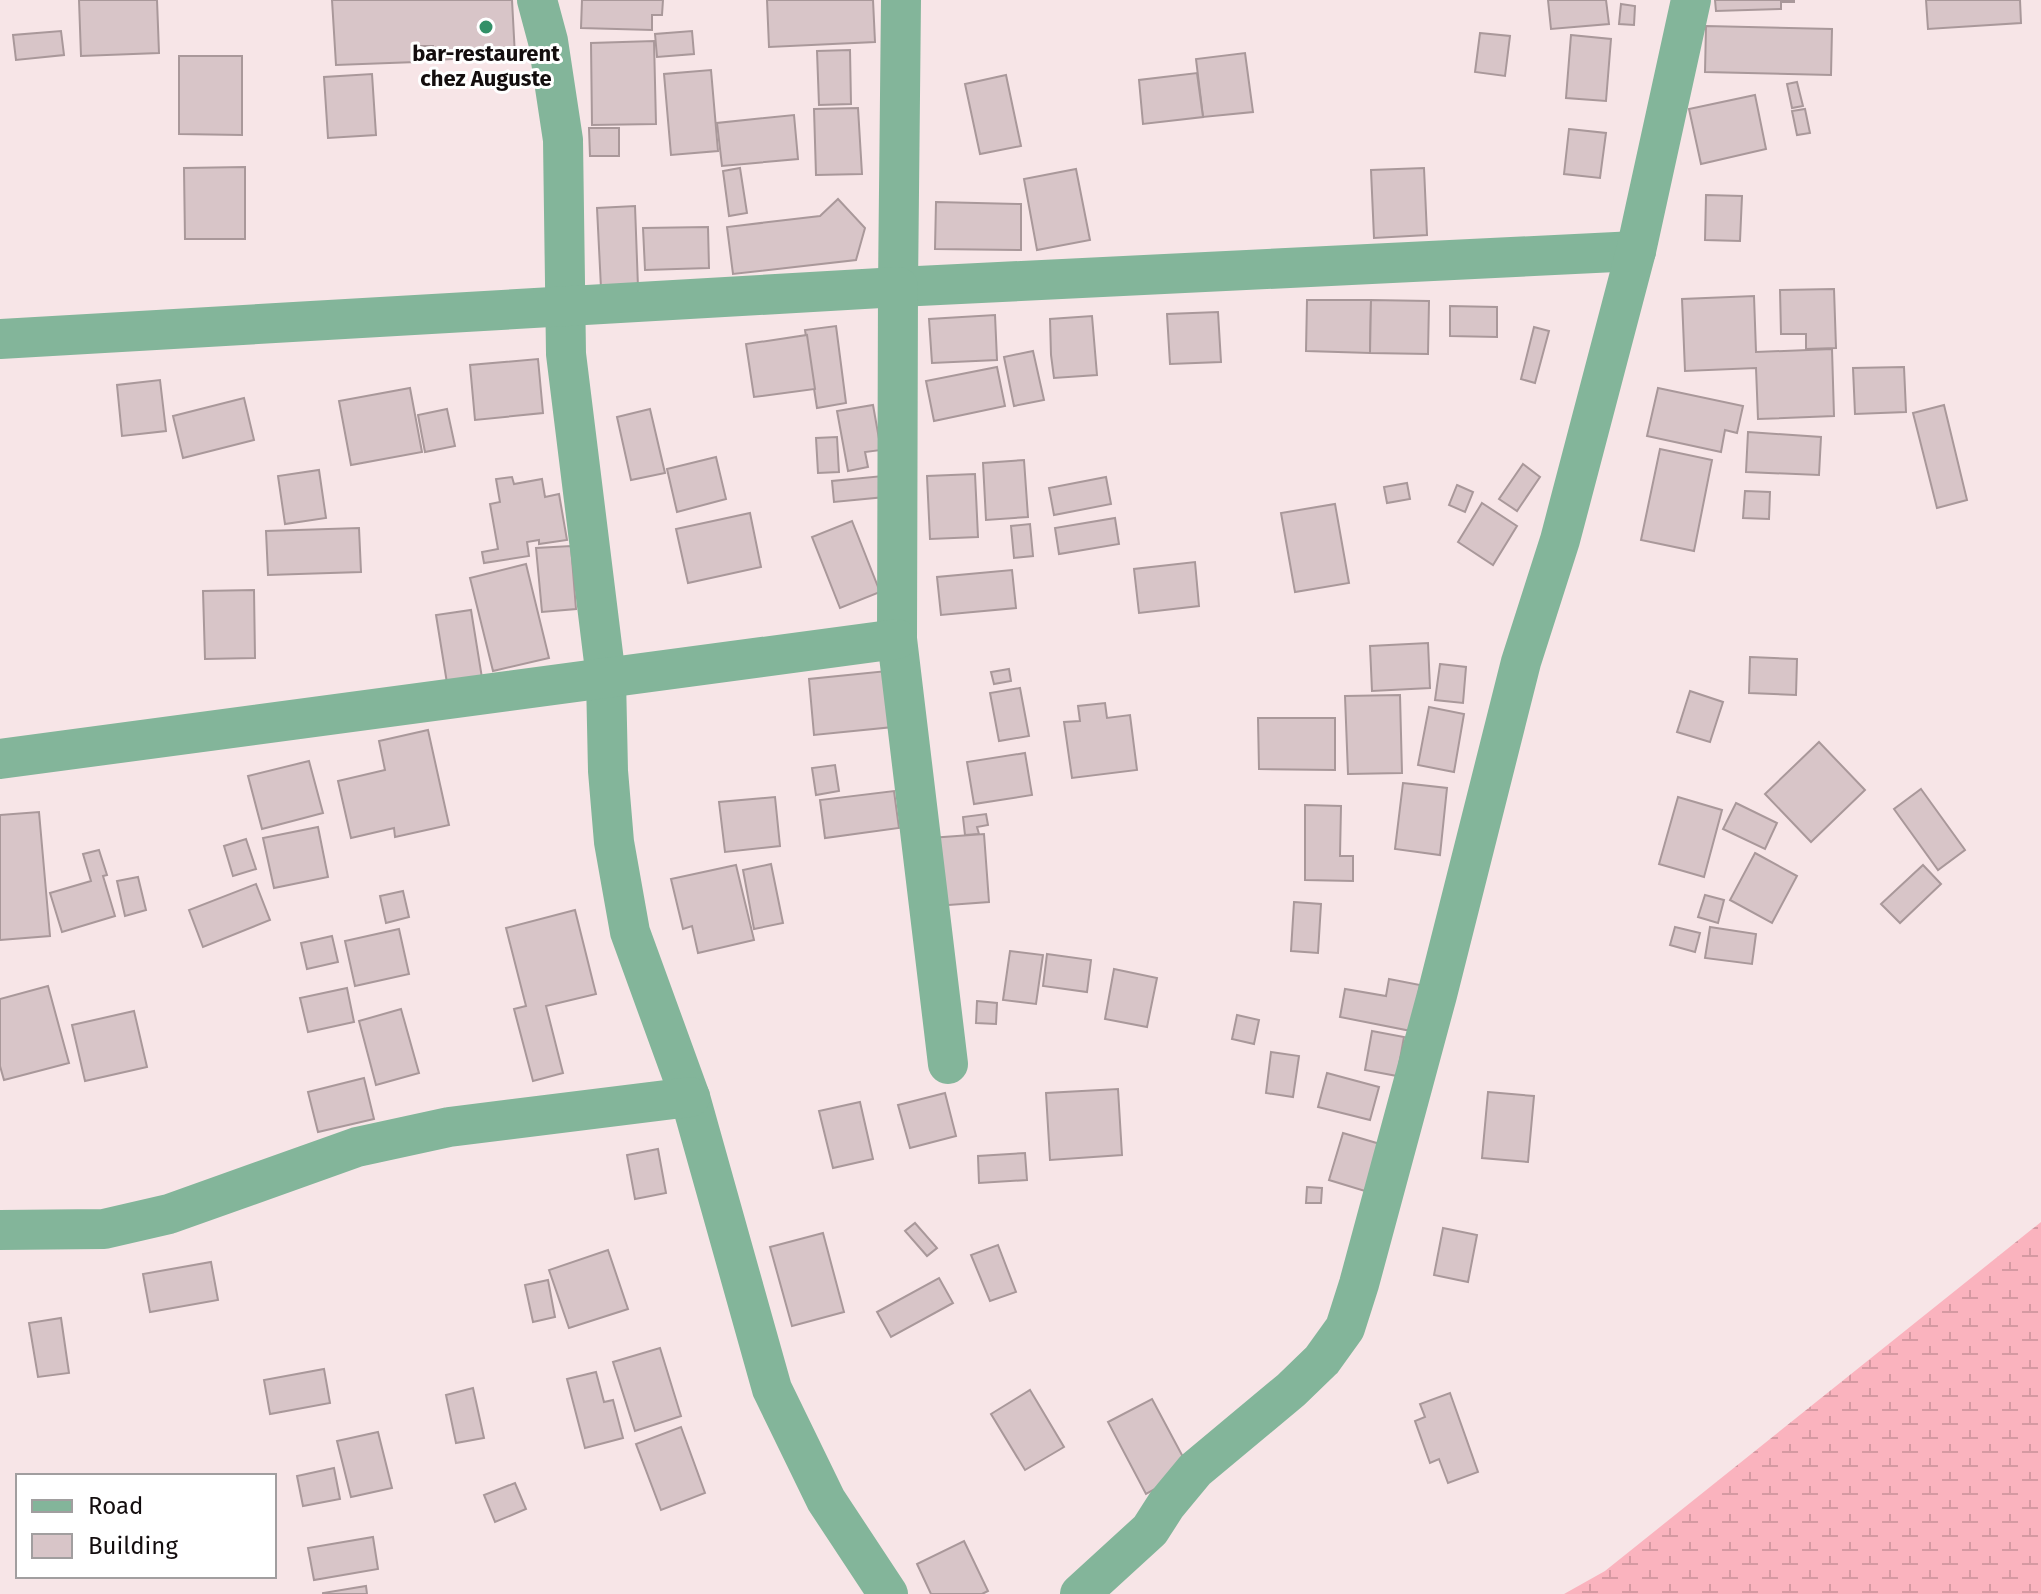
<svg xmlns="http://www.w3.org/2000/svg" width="2041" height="1594" viewBox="0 0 2041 1594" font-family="'Fira Sans',sans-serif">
<defs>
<pattern id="wetland-marsh" width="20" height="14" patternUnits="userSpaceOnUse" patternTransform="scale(2)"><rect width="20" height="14" fill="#fab3be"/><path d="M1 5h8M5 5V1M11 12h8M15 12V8" fill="none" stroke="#d599a2"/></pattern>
</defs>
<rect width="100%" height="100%" fill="#f7e5e7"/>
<polygon fill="url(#wetland-marsh)" points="2041,1222 2041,1594 1564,1594 1605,1571"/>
<g fill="#d8c5c8" stroke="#a9989a" stroke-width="2">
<polygon points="79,0 157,0 159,53 81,56"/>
<polygon points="332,0 512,0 515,56 434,60 433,46 415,46 416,62 336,65"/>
<polygon points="582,0 663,0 662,15 652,15 652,30 581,28"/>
<polygon points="767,0 873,0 875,42 769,47"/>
<polygon points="1548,0 1606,0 1609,24 1551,29"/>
<polygon points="1715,0 1794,0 1794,2 1781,2 1781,9 1716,11"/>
<polygon points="1926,0 2020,0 2021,23 1928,29"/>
<polygon points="1621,4 1635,6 1634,25 1619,24"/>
<polygon points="1706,26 1832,29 1831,75 1705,72"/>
<polygon points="61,31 64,55 16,60 13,35"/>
<polygon points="692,31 694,54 657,57 655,34"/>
<polygon points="1480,33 1510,36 1505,76 1475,72"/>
<polygon points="1571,35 1611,39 1606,101 1566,98"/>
<polygon points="654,41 656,124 592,125 591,43"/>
<polygon points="850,50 851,104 819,105 817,51"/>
<polygon points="1245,53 1253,112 1203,117 1196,59"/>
<polygon points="179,56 242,56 242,135 179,134"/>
<polygon points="711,70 718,151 671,155 664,74"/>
<polygon points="1197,73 1203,117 1143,124 1139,80"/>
<polygon points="372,74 376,135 328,138 324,77"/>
<polygon points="1006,75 1021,146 980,154 965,84"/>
<polygon points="1797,82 1803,106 1792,108 1787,84"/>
<polygon points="1755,95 1766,149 1701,164 1689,109"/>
<polygon points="858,108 862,174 816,175 814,109"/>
<polygon points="1805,109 1810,133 1797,135 1792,111"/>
<polygon points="794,115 798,159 722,166 717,123"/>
<polygon points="589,128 619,128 619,156 590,156"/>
<polygon points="1569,129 1606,133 1600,178 1564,174"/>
<polygon points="245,167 245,239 185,239 184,168"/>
<polygon points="740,168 747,213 729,216 723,171"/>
<polygon points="1424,168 1427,235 1374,238 1371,170"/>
<polygon points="1076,169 1090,240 1037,250 1024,179"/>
<polygon points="1706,195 1742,196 1740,241 1705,240"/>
<polygon points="838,199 865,228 856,260 733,274 727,227 820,216"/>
<polygon points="936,202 1021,204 1021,250 935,249"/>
<polygon points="635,206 638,287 601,288 597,208"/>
<polygon points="708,227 709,268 645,270 643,228"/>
<polygon points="1834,289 1836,348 1806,349 1806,334 1781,334 1780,290"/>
<polygon points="1754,296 1756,352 1832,349 1834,416 1758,419 1756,368 1685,371 1682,299"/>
<polygon points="1307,300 1371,300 1370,353 1306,351"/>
<polygon points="1371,300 1429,301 1428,354 1370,353"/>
<polygon points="1450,306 1497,307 1497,337 1450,336"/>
<polygon points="1218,312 1221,362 1170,364 1167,314"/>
<polygon points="995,315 997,360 932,363 929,319"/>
<polygon points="1092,316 1097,375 1054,378 1051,355 1050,319"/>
<polygon points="836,326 846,403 817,408 805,330"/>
<polygon points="1534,327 1549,331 1535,383 1521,379"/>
<polygon points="807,335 815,389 754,397 746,344"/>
<polygon points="1033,351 1044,400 1014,406 1004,357"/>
<polygon points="538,359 543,413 475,420 470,365"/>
<polygon points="997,367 1005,406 934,421 926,381"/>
<polygon points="1904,367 1906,412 1855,414 1853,368"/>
<polygon points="160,380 166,431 122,436 117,385"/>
<polygon points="410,388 422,452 351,465 339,401"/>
<polygon points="1658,388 1743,406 1737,433 1725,430 1721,452 1647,436"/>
<polygon points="244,398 254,440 183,458 173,416"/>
<polygon points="873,405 881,450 865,452 868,467 848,471 837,411"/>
<polygon points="1944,405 1967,500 1937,508 1913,413"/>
<polygon points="447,409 455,446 425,452 418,415"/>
<polygon points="650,409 665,473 631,480 617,417"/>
<polygon points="1748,432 1821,437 1819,475 1746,472"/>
<polygon points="837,437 839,472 818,473 816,438"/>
<polygon points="1660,449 1712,460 1694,551 1641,540"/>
<polygon points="716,457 726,499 677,512 667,469"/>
<polygon points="1024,460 1028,517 986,520 983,463"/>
<polygon points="1523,464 1540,477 1517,511 1499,499"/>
<polygon points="319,470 326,518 285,524 278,476"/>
<polygon points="975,474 978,537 930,539 927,476"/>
<polygon points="883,476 885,497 834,502 832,481"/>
<polygon points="512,477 514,484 542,479 545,497 559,494 567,540 539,544 539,540 527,542 529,556 484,563 482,552 498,549 490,504 500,502 496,479"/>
<polygon points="1106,477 1111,504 1054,515 1049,488"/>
<polygon points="1407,483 1410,499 1387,503 1384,487"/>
<polygon points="1457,485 1473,492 1465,512 1449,505"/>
<polygon points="1745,491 1770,492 1769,519 1743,518"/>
<polygon points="1482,503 1517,526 1493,565 1458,542"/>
<polygon points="1335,504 1349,583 1295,592 1281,513"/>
<polygon points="750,513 761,567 688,583 676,529"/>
<polygon points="1115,518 1119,544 1059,554 1055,528"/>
<polygon points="852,521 880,592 840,608 812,537"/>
<polygon points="1030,524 1033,556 1014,558 1011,526"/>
<polygon points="359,528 361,572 268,575 266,531"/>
<polygon points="571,546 576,609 542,612 536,548"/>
<polygon points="1195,562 1199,606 1139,613 1134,569"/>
<polygon points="526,564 549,658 493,671 470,578"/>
<polygon points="1012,570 1016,608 941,615 937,577"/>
<polygon points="254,590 255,658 205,659 203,591"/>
<polygon points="471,610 482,678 447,683 436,615"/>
<polygon points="1428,643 1430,688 1372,691 1370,646"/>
<polygon points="1750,657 1797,659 1796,695 1749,693"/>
<polygon points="1440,664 1466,667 1463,703 1435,700"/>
<polygon points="1009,669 1011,681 994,684 991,672"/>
<polygon points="887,671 893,727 814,735 809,679"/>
<polygon points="1020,688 1029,736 999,741 990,693"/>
<polygon points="1690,691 1723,702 1710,742 1677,732"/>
<polygon points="1400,695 1402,773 1348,774 1345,696"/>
<polygon points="1105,703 1107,718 1130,715 1137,770 1072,778 1064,722 1080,721 1078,706"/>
<polygon points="1429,707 1464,714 1454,772 1418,765"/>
<polygon points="1258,718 1335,718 1335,770 1259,769"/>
<polygon points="428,730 449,825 395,837 394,828 351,838 338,781 385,770 379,741"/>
<polygon points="1819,742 1865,790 1811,842 1765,794"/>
<polygon points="1025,753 1032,795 974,804 967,762"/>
<polygon points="309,761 323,813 262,829 248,776"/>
<polygon points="835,765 839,791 816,795 812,768"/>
<polygon points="1403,783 1447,788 1440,855 1395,849"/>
<polygon points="1921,789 1965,850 1938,870 1894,809"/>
<polygon points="894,791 899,828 825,838 820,800"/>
<polygon points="775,797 780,846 725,852 719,802"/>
<polygon points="1678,797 1722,810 1704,877 1659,864"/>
<polygon points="1736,803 1777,823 1765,849 1723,829"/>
<polygon points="1305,805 1341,806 1340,856 1353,856 1353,881 1305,880"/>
<polygon points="39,812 50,936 0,940 0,815"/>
<polygon points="986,814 988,825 977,827 979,834 965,835 963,817"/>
<polygon points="318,827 328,877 274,888 263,838"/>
<polygon points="984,834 989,902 935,906 930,838"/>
<polygon points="246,839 256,869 233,876 224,846"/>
<polygon points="99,850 107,875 103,876 115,916 62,932 50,893 91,881 83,854"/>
<polygon points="1755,853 1797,876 1772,923 1730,900"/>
<polygon points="771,864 783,923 754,929 743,870"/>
<polygon points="736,865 754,940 698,953 692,926 683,929 671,879"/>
<polygon points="1923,865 1941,884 1900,923 1881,904"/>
<polygon points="138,877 146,910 125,916 117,881"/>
<polygon points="256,884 270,920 203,947 189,910"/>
<polygon points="403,891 409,917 386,923 380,896"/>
<polygon points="1705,895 1724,900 1718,923 1698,917"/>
<polygon points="1294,902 1321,904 1318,953 1291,951"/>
<polygon points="575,910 596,994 546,1006 563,1073 533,1081 514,1009 526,1006 506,928"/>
<polygon points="1675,927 1700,933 1695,952 1670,945"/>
<polygon points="1710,927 1756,934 1752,964 1705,958"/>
<polygon points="399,929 409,974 355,986 345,941"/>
<polygon points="332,936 338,962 307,969 301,943"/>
<polygon points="1010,951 1043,955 1036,1004 1003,1000"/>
<polygon points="1047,954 1091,960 1087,992 1043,986"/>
<polygon points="1114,969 1157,978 1147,1027 1105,1019"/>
<polygon points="1389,979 1420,985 1411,1031 1340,1017 1345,989 1386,996"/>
<polygon points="48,986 69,1063 4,1080 0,1066 0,999"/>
<polygon points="347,988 354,1022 308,1032 300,998"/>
<polygon points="977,1001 997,1003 996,1024 976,1023"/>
<polygon points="401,1009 419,1073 376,1085 359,1021"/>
<polygon points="134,1011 147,1067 85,1081 72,1025"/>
<polygon points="1237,1015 1259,1020 1254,1044 1232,1039"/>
<polygon points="1372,1031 1404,1037 1397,1076 1365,1070"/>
<polygon points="1271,1052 1299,1056 1293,1097 1266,1093"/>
<polygon points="1327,1073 1379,1087 1370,1120 1318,1107"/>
<polygon points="364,1078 374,1119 318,1132 308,1092"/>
<polygon points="1118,1089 1122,1155 1050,1160 1046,1093"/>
<polygon points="1488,1092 1534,1096 1528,1162 1482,1158"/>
<polygon points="945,1093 956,1136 910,1148 898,1105"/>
<polygon points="860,1102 873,1159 833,1168 819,1111"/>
<polygon points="1343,1133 1380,1144 1365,1191 1329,1180"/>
<polygon points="658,1149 666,1193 635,1199 627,1155"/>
<polygon points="1025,1153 1027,1180 979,1183 978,1156"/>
<polygon points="1307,1187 1322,1188 1321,1203 1306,1203"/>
<polygon points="915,1223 937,1248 927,1256 905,1231"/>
<polygon points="1443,1228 1477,1235 1468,1282 1434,1275"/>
<polygon points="823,1233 844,1312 792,1326 770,1247"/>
<polygon points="998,1245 1016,1292 990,1301 971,1255"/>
<polygon points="608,1250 628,1309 569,1328 549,1270"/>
<polygon points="211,1262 218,1300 150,1312 143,1274"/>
<polygon points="939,1278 953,1303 891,1337 877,1312"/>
<polygon points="548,1280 555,1317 533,1322 525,1285"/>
<polygon points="61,1318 69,1373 38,1377 29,1323"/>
<polygon points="660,1348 681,1416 635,1431 613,1362"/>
<polygon points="324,1369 330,1403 270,1414 264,1380"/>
<polygon points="596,1372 604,1402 613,1400 623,1438 585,1448 567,1379"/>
<polygon points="473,1388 484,1438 456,1443 446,1395"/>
<polygon points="1030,1390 1064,1447 1025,1470 991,1414"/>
<polygon points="1450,1393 1478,1472 1448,1483 1439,1459 1430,1463 1415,1421 1425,1417 1420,1404"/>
<polygon points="1152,1399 1190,1470 1146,1494 1108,1422"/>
<polygon points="681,1427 705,1493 661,1510 636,1444"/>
<polygon points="378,1432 392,1488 351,1497 337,1441"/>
<polygon points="334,1468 340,1499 303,1506 297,1476"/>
<polygon points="515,1483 526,1509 495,1522 484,1495"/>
<polygon points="373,1537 378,1569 314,1580 308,1548"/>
<polygon points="964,1541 988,1591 982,1594 931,1594 917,1564"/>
<polygon points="366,1586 367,1594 323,1594 323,1593"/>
</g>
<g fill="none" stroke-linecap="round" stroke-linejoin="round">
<g stroke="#83b59a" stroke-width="40">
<polyline points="537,0 548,41 563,140 566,354 606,678 608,771 614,842 630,932 690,1097 772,1389 826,1500 888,1594"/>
<polyline points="901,0 898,287 1636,251"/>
<polyline points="0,339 898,287 897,639 948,1064"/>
<polyline points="0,759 897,639"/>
<polyline points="0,1230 104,1229 169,1214 357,1147 449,1127 690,1097"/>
<polyline points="1080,1594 1150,1530 1166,1505 1195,1470 1291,1390 1322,1360 1345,1328 1359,1284 1437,995 1521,662 1560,540 1636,251 1691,0"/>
</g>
</g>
<circle fill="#339068" stroke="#fff" stroke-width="3" cx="486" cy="27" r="8"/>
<g text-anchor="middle" stroke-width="6" stroke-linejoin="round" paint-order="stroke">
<g font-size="22" font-weight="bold" fill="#130d0e" stroke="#fff">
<text x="486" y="61">bar-restaurent<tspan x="486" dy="25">chez Auguste</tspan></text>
</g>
</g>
<rect x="16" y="1474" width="260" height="104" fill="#ffffff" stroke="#a19e9f" stroke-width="2"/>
<rect x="32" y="1500" width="40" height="12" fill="#83b59a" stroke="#a19e9f" stroke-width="2"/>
<text x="88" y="1514" font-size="24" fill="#130d0e">Road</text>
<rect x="32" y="1534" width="40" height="24" fill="#d8c5c8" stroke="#a19e9f" stroke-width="2"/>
<text x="88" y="1554" font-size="24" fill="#130d0e">Building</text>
</svg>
